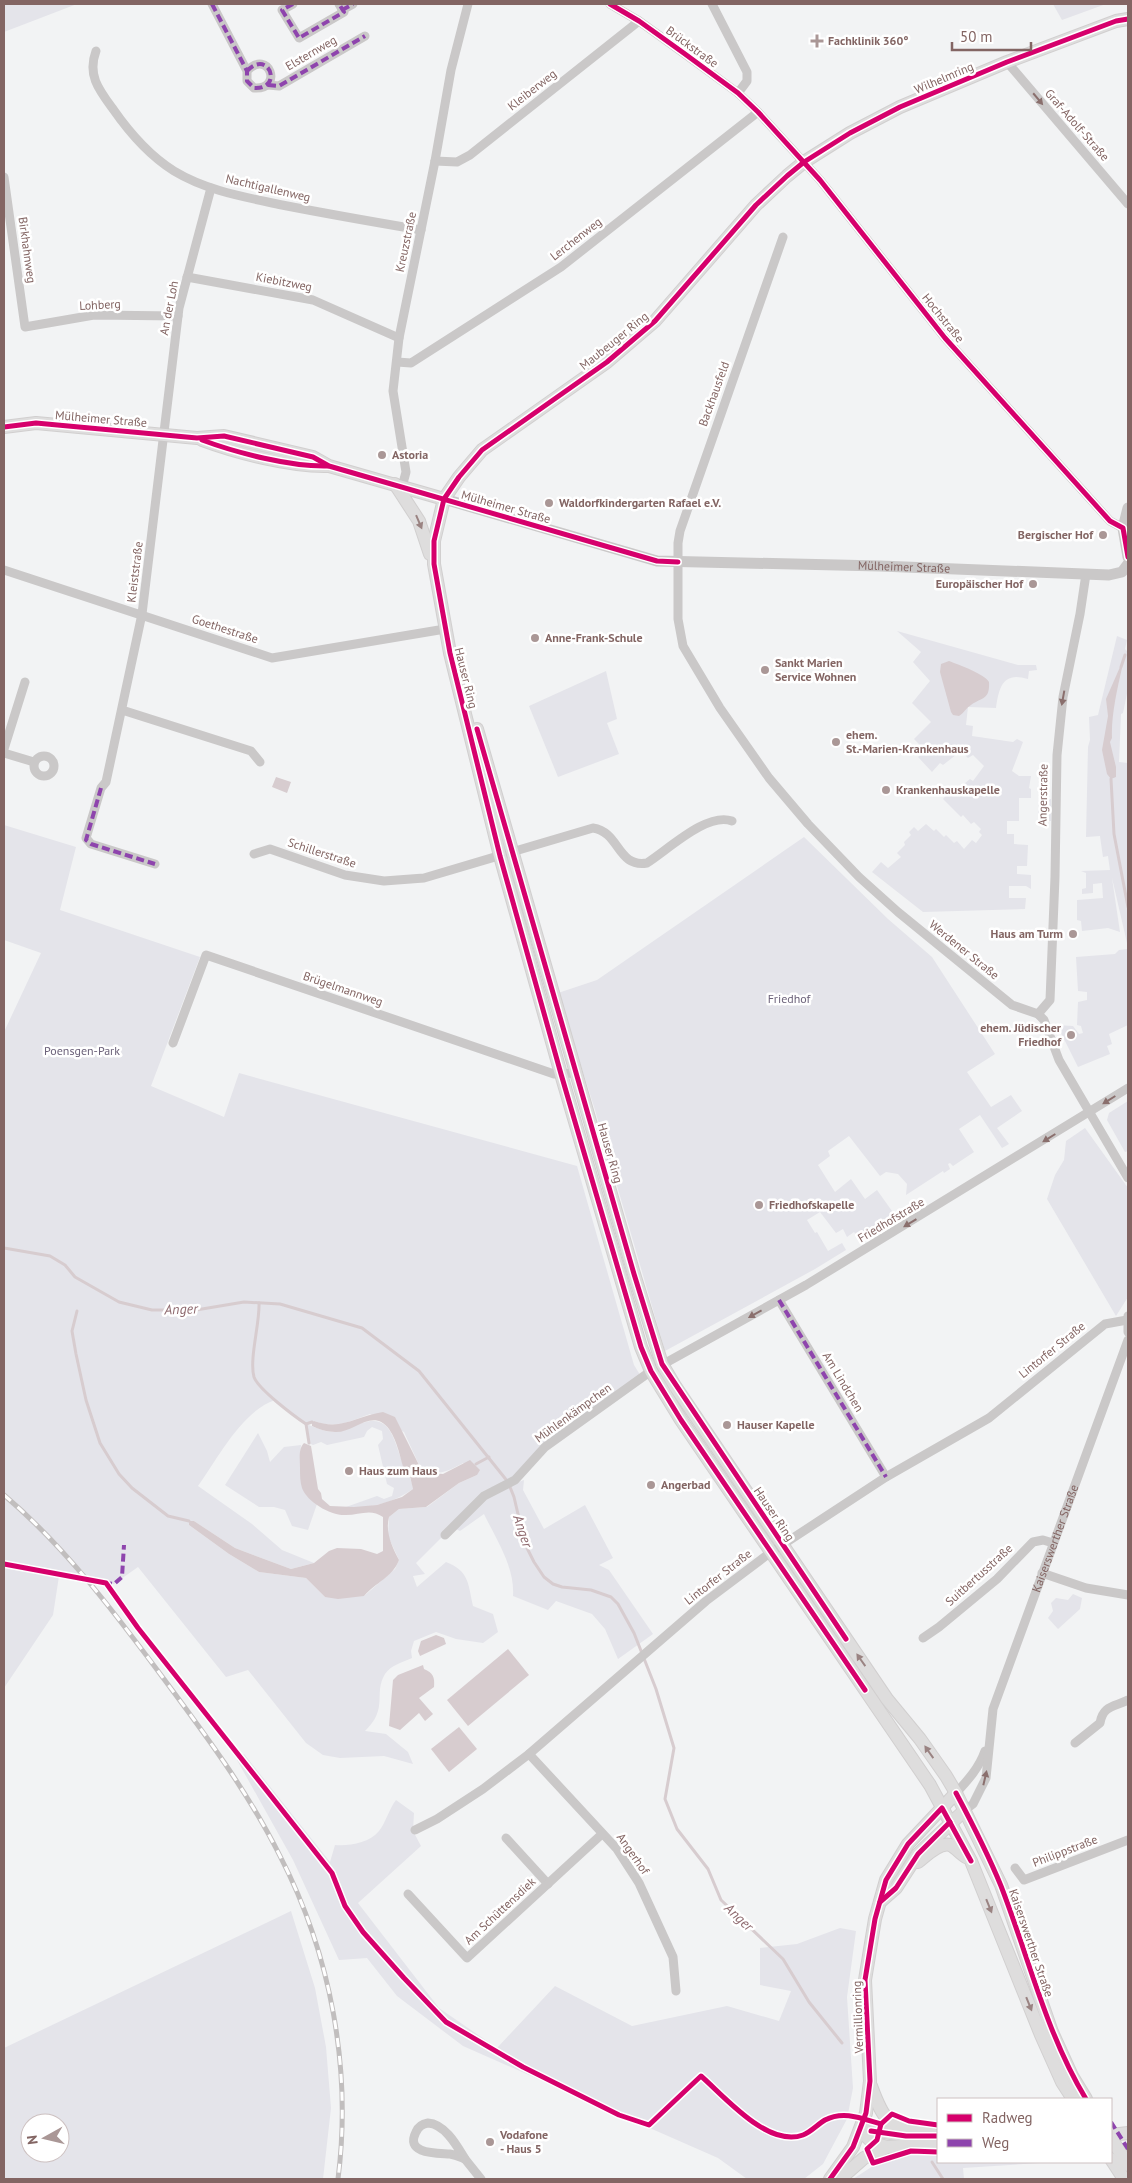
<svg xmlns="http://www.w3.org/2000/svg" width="1132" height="2183" viewBox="0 0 1132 2183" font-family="'PT Sans',sans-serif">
<rect width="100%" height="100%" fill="#f2f3f4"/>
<g fill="#e4e4ea" fill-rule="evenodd">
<polygon points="4,4 77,4 4,32"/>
<polygon points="1053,4 1106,4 1062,20"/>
<path d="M897,631L1018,665H1036L1037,670L1029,671L1028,679C1003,671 999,687 996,708L968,707L966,725L973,726L972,736L1013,742L1017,739L1023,742L1012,771L1019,776H1031L1029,788L1031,789V798H1019V821H1007V834H1014V844L1028,845L1027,866H1017V874L1031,875V889L1026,886H1009V898H1026L1025,909L923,912L872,872L881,862L888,868L901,857L897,853L905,845L904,842L911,835L909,832L914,827L918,831L926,824L934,831L936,829L944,837L946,835L954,843L957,841L964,849L972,840L976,843L982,835L979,832L981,829L974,822L971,824L963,815L961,817L943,799L950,791L953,793L970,779L973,781L984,766L973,755L968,758L961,751L943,765L940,763L932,772L918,757L925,750L914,739L931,722L912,703L930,681L913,662L921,652Z"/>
<polygon points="1117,636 1127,640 1125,649 1128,652 1128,689 1123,713 1121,714 1119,762 1128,763 1127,943 1112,878 1120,932 1108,928 1082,931 1081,921 1077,920 1077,900 1103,898 1102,883 1093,884 1093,893 1082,894 1082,889 1086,888 1086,873 1081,871 1110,870 1108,856 1103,857 1100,836 1086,837 1088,747 1090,740 1089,717 1098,715"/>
<polygon points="606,671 617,719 607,723 619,754 558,777 529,706"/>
<polygon points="1039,799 1051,799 1051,821 1038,821"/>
<path d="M4,825L76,847L60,910L200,957L151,1086L224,1117L239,1073L577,1166L634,1365L642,1378L545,1447L510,1485L524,1480L523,1490L544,1529L585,1505L613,1558L599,1565L609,1570L653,1634L618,1659L605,1629L592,1614L556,1601L548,1610L513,1596C515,1567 496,1539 484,1514L460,1531L452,1527L416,1563L425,1574L413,1576L417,1587L446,1562C469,1571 468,1583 473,1606L493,1614L498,1632L483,1643L456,1639L436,1632L414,1641L411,1651L412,1658C403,1662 391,1665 385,1674C373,1694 389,1708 365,1731L386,1734L408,1752L413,1764L384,1756L340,1758L323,1755L306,1743L248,1670L226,1677L138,1567L114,1584L59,1576L53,1615L4,1688V1032L41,953L4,940ZM275,1400L305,1424L309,1443L313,1445L321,1442L327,1445L364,1437L367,1431L372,1427L382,1431L383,1439L378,1445L387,1484L394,1488L392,1496L384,1499L377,1496L346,1507C370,1509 393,1503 413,1489C412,1477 405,1472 402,1461C394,1441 391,1413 362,1423C354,1425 344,1431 336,1432C327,1433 315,1427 306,1424L314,1421C336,1429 348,1422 370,1414L404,1432L421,1469C438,1477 448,1471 463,1463L477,1475L459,1483L427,1507L399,1509L389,1517L388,1536L399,1560L395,1569L364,1596L325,1597L306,1578L259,1572L229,1554L189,1525L194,1521L235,1548L291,1569L314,1563L282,1550L252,1524L198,1486C218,1458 242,1411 275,1400Z"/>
<polygon points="804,837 888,919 932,957 995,1054 967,1072 991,1107 1011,1095 1022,1111 997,1128 1009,1144 1002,1148 980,1115 959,1129 974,1152 953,1166 950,1163 948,1164 950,1169 944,1173 943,1171 906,1195 907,1184 898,1174 886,1172 880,1176 849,1136 828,1151 830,1156 818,1165 835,1192 851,1179 865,1199 877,1190 897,1218 860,1240 854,1232 847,1237 843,1229 836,1233 820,1212 807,1220 815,1233 817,1232 828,1251 842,1243 846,1250 815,1269 665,1351 595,1110 558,993 597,980"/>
<polygon points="1128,949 1128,1025 1109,1034 1112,1044 1107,1046 1110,1054 1078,1067 1057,1025 1073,1026 1079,1034 1083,1033 1081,1026 1077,1025 1078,1002 1087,1000 1087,992 1078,991 1076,957 1115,954 1119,950"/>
<polygon points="1128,1101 1128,1151 1125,1152 1107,1120 1109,1113"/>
<polygon points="1085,1128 1128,1188 1128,1297 1116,1316 1047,1199 1055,1175 1064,1160 1066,1141"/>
<polygon points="258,1433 267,1451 270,1462 284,1447 301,1445 300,1456 306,1495 317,1504 308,1530 292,1526 285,1510 274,1507 259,1507 225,1485"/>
<polygon points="1073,1594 1082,1598 1080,1609 1058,1629 1048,1618 1053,1611 1051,1603 1056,1598 1068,1600"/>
<path d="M244,1754L330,1862L335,1845C350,1846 369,1843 379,1831C386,1822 389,1809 396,1800L414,1813L413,1831L421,1846L358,1903L439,2008L497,2048L555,1986L632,2026L727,2006L779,2021L791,1991L760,1985V1948L797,1944L840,1928L856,1931L847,1997L853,2088L847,2119L823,2164L804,2179H747L718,2158L463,2046L397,1996L367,1958L339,1960L293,1860L237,1760Z"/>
<path d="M291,1911L315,1988L326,2047L331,2108L323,2179H4V2048ZM30,2123H60V2153H30Z"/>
<polygon points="908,2154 938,2155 938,2162 1055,2162 963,2168 964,2179 853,2179 876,2164"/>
</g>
<g fill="#d7cccf">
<path d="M949,661C959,665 985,674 989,682C990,700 982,697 971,705C966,708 964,713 959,716L953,715L951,712L940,672L941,664Z"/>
<path d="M1120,667L1122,668C1117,690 1111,716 1112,738L1110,742L1116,767V777L1111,779L1107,774L1102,750L1108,716L1106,699Z"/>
<polygon points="276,777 291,782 287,793 272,787"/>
<path d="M383,1412L395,1417L421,1469L430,1473L443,1474L470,1460L480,1470L477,1475L459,1483L426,1507L399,1509L389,1517C385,1532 392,1547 399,1560C392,1578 376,1582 364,1596L338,1599L325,1597L306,1578L259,1572L229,1554L189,1525V1521H194L235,1548L291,1569L314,1563L329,1551L337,1548L361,1549L377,1554L383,1551V1517C371,1508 359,1515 346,1515C331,1516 307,1502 302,1488C300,1482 300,1475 300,1468C300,1460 298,1449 304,1443L311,1446L318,1489L321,1493L322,1499L330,1506L354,1507L377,1505L402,1497L413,1489L410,1476L405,1473C400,1458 398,1442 389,1429C373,1407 354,1433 335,1432C328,1432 318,1429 312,1426V1422L314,1421C342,1431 356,1416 383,1412Z"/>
<polygon points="436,1635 444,1638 446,1644 420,1656 418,1651 421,1641"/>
<polygon points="508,1649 529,1675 468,1726 447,1700"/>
<path d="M423,1665L424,1669C433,1673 435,1677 434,1687L419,1698L433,1714L425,1721L419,1713L400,1730L389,1726L393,1680L398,1675Z"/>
<polygon points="459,1727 477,1749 449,1772 431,1749"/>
</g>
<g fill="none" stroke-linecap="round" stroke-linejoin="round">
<g stroke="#d7cccf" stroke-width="3">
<polyline points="1121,667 1125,655"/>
<polyline points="1111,779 1114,834 1128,907"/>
<polyline points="4,1248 50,1256 65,1265 75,1277 119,1302 152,1310 196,1310 244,1302 280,1304 362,1328 419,1371 508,1482 514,1497 525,1544 534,1562 544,1577 553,1584 562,1587 591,1590 611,1597 618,1604 634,1633 656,1689 674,1748 665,1799 677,1829 708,1869 721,1900 783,1959 809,2002 842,2043"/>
<path d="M259,1303C260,1323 249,1359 254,1377C258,1389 294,1416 306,1424L309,1443"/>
<polyline points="77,1311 72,1331 76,1354 86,1400 100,1443 119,1474 132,1488 168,1516 189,1521"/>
<polyline points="306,1424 312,1422"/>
<polyline points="476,1464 489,1457"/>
<polyline points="932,2162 943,2179"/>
</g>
<defs>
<g id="secondary">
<polyline points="4,427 36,423 197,438 224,436 313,457 329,466 444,499"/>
<path d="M202,440C237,453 291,467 328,466"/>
<polyline points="395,484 419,521 430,554"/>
<polyline points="477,729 634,1274 662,1364 675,1386 887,1699 920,1739 946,1776 956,1793 1001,1885 1052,2032 1072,2076 1086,2099"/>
<path d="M918,1862C926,1856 939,1842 950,1845C955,1847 961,1854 966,1857"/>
<polyline points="880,1902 896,1888 918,1854 965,1810"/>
<path d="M871,2086C887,2130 891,2125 934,2135"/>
<polyline points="1073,2099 1062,2082 1041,2035 971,1861 930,1785 681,1420 651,1371 641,1347 561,1074 500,856 450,653 434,564 434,541 444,499 459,477 482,450 607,362 655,321 756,205 787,176 804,162 850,133 900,107 1007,62 1116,21 1128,19"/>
<polyline points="861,2131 873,2143 887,2147 938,2144"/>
<polyline points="861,2131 879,2131 908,2136"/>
<polyline points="1111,2135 1128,2133"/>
<polyline points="1111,2138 1128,2165"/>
<polyline points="1111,2159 1124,2179"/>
<polyline points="830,2179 853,2147 866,2113 870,2081 865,1980 875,1919 886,1880 908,1844 956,1793"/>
<polyline points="840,2179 864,2158 887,2147"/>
</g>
</defs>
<use href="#secondary" stroke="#d1cfcf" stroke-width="14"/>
<g stroke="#cac8c8" stroke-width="9">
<path d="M212,4L247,71V81L254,88C284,90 269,48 247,71"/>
<polyline points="293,4 282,10 299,38 344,12 339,4"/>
<polyline points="610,4 639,21 685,54 738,93 758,112 820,180 945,338 1110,521 1123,528"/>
<polyline points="712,4 747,72 747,81 738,93"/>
<polyline points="342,10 353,4"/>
<path d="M96,51C87,75 99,90 113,109C129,132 150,156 174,171C207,191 245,197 282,205C328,214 374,222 421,230"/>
<polyline points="1007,62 1128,204"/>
<polyline points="268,85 279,86 365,36"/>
<polyline points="435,161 457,162 470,155 639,21"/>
<polyline points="4,177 25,327 94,315 178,316"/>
<polyline points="783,237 680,531 678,543 678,619 683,646 720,708 769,778 808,824 859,877 898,912 1012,1005 1038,1014 1044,1020 1059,1060 1128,1178"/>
<polyline points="187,277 313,300 399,338"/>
<polyline points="397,362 411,363 561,267 758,112"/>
<polyline points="402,487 406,472 393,391 399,338 435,161 451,70 468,4"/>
<polyline points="4,570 272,658 445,629"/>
<polyline points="122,710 251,751 260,762"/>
<polyline points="4,749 25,682"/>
<polyline points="4,753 34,762"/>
<circle cx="44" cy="766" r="10"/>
<path d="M254,854L270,849L345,875L384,881L424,878L593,828C620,832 617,868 647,863C669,849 707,812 732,821"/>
<polyline points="155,864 91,844 86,838 101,788 106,782 142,614 179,308 211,188"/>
<polyline points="1038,1014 1050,1000 1055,877 1057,755 1063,697 1080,614 1086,574"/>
<polyline points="173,1043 206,955 554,1074 576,1073"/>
<polyline points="779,1300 886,1477"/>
<polyline points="1128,1316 1128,1332"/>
<polyline points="445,1535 484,1496 515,1480 545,1447 651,1371 806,1285 1128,1088"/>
<polyline points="1042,1573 1086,1588 1128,1595"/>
<polyline points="923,1638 939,1627 997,1579 1033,1542 1043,1540 1053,1543"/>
<path d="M1075,1743L1100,1723C1103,1705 1115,1707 1128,1700"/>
<polyline points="529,1754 617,1849 639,1883 673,1957 676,1991"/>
<path d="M956,1793C968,1780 979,1768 985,1751"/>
<path id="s1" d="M965,1810L973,1804L986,1778L993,1709L1128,1340"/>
<polyline points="415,1830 437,1819 483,1789 529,1754 706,1601 767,1555 886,1477 989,1418 1105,1324 1127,1320"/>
<polyline points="506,1838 548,1884"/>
<polyline points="1015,1868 1024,1880 1128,1840"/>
<polyline points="408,1894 467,1958 602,1834"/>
<path d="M428,2123C445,2124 457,2146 465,2159C460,2157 456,2155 450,2154C439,2153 404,2155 416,2132C418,2127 422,2124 428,2123Z"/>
<polyline points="465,2159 481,2179"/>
</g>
<g stroke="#cac8c8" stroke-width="11">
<path id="s2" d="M444,499L657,561L880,566L1109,575L1122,572L1128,564"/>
<polyline points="1128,508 1123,528 1128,557"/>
</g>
<use href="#secondary" stroke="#dedddd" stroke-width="12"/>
<defs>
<path id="rail" d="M4,1495C64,1546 111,1608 158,1671C202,1730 247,1790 280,1856C331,1955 352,2069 338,2179"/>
</defs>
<use href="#rail" stroke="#c1bebe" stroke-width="5"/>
<use href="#rail" stroke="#fff" stroke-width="3" stroke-dasharray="9" stroke-linecap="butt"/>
<g stroke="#8e44ad" stroke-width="4" stroke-dasharray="8 4" stroke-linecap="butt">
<path d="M212,4L247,71V81L254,88C284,90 269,48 247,71"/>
<polyline points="293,4 282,10 299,38 344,12 339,4"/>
<polyline points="342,10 353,4"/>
<polyline points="268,85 279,86 365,36"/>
<polyline points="101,788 86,840 91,844 155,864"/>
<polyline points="779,1300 886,1477"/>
<polyline points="104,1583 114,1584 122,1577 124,1545"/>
<polyline points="1111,2122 1128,2149"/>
</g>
<defs>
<g id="cycleway">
<polyline points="610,4 639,21 685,54 738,93 758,112 820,180 945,338 1110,521 1123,528 1128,557"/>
<polyline points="4,427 36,423 197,438 224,436 313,457 329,466 657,561 678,562"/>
<path d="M202,440C237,453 291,467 328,466"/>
<polyline points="477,729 634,1274 662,1364 846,1639"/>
<path d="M4,1564L106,1583L138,1628L332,1873L345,1906L363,1932L404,1978L446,2022L523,2067L619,2115L649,2125L701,2076C725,2097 768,2148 803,2135C811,2132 818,2124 825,2120C844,2110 863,2119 881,2124"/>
<polyline points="865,1690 681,1420 651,1371 641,1347 561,1074 500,856 450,653 434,564 434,541 444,499 459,477 482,450 607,362 655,321 756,205 787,176 804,162 850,133 900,107 1007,62 1116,21 1128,19"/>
<path d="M956,1793C972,1823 988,1854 1001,1886C1029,1958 1046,2033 1086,2099"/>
<polyline points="880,1902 896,1888 918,1854 950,1822"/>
<polyline points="938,2125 909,2121 892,2114 881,2124 877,2140 867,2149 873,2163 911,2151 938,2152"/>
<polyline points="871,2131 906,2136 938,2136"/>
<polyline points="830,2179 853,2147 866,2113 870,2081 865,1980 875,1919 886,1880 908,1844 942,1808 971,1861"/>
</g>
</defs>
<use href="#cycleway" stroke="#fff" stroke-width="8"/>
<use href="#cycleway" stroke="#d6006c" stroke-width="5"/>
</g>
<defs><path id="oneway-solid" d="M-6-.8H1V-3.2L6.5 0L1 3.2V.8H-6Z" transform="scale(1.25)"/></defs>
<g fill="#8a6f6d">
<use href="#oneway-solid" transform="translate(1038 99) rotate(50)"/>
<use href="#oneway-solid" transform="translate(1063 698) rotate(100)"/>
<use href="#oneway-solid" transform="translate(1109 1100) rotate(148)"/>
<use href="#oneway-solid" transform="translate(1049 1138) rotate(148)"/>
<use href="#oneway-solid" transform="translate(910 1223) rotate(149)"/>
<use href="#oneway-solid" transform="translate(755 1314) rotate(151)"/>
<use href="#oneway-solid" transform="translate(985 1778) rotate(-77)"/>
</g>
<g fill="#9a8382">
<use href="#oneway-solid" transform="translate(419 522) rotate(67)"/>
<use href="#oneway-solid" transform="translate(861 1660) rotate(-125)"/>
<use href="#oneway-solid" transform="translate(929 1752) rotate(-125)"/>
<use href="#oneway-solid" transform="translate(989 1906) rotate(68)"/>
<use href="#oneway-solid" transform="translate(1029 2004) rotate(68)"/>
</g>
<g fill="#aa9796" stroke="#fff" stroke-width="2">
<path d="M814.5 33.5h5v5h5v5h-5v5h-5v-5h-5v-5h5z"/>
<circle cx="382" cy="455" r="5"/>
<circle cx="549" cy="503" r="5"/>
<circle cx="1103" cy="535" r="5"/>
<circle cx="1033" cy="584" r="5"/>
<circle cx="535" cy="638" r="5"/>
<circle cx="765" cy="670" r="5"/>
<circle cx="836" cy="742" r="5"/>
<circle cx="886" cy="790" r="5"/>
<circle cx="1073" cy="934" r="5"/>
<circle cx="1071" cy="1035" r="5"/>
<circle cx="759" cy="1205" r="5"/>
<circle cx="727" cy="1425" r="5"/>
<circle cx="349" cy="1471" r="5"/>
<circle cx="651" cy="1485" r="5"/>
<circle cx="490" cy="2142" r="5"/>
</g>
<g text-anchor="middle" stroke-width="5" stroke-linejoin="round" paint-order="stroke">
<g font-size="12" font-weight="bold" fill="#836563" stroke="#fff" text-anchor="start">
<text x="828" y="45">Fachklinik 360°</text>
<text x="392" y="459">Astoria</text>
<text x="559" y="507">Waldorfkindergarten Rafael e.V.</text>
<text x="1093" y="539" text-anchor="end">Bergischer Hof</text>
<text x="1023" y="588" text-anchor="end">Europäischer Hof</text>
<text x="545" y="642">Anne-Frank-Schule</text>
<text x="775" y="667">Sankt Marien<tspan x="775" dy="14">Service Wohnen</tspan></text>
<text x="846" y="739">ehem.<tspan x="846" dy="14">St.-Marien-Krankenhaus</tspan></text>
<text x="896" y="794">Krankenhauskapelle</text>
<text x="1063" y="938" text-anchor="end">Haus am Turm</text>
<text x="1061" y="1032" text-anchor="end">ehem. Jüdischer<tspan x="1061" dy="14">Friedhof</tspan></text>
<text x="769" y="1209">Friedhofskapelle</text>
<text x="737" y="1429">Hauser Kapelle</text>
<text x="359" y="1475">Haus zum Haus</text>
<text x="661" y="1489">Angerbad</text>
<text x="500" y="2139">Vodafone<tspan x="500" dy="14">- Haus 5</tspan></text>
</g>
<g font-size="12" fill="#836563" stroke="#fff">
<text transform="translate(692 47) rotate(36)" y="4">Brückstraße</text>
<text transform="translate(311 53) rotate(-30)" y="4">Elsternweg</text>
<text transform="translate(944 78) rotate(-23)" y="4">Wilhelmring</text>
<text transform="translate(532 90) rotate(-38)" y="4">Kleiberweg</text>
<text transform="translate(1077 125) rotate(49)" y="4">Graf-Adolf-Straße</text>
<text transform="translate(268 188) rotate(13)" y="4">Nachtigallenweg</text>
<text transform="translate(576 239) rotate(-38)" y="4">Lerchenweg</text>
<text transform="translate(406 242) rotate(-78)" y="4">Kreuzstraße</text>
<text transform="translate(27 250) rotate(82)" y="4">Birkhahnweg</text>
<text transform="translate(284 282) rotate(11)" y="4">Kiebitzweg</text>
<text transform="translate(100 305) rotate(-3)" y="4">Lohberg</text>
<text transform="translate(169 308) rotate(-79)" y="4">An der Loh</text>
<text transform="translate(943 318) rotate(51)" y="4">Hochstraße</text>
<text transform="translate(614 341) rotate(-39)" y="4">Maubeuger Ring</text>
<text transform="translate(714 394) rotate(-70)" y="4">Backhausfeld</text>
<text transform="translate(101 419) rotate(5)" y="4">Mülheimer Straße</text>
<text transform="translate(506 507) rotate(16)" y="4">Mülheimer Straße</text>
<text dy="4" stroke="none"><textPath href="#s2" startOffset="469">Mülheimer Straße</textPath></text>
<text transform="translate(135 572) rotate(-83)" y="4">Kleiststraße</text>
<text transform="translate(225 629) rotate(18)" y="4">Goethestraße</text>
<text transform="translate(466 678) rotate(76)" y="4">Hauser Ring</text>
<text transform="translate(1043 795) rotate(-89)" y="4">Angerstraße</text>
<text transform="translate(322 853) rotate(18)" y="4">Schillerstraße</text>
<text transform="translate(964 950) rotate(39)" y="4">Werdener Straße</text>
<text transform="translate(343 989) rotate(19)" y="4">Brügelmannweg</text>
<text transform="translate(610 1153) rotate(74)" y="4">Hauser Ring</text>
<text transform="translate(891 1220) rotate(-31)" y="4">Friedhofstraße</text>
<text transform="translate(1052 1350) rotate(-39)" y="4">Lintorfer Straße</text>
<text transform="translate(843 1382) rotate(59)" y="4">Am Lindchen</text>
<text transform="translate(573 1413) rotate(-36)" y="4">Mühlenkämpchen</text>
<text transform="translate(774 1514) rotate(56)" y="4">Hauser Ring</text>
<text dy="4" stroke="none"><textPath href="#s1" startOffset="290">Kaiserswerther Straße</textPath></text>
<text transform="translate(979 1575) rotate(-42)" y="4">Suitbertusstraße</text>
<text transform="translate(718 1577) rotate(-38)" y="4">Lintorfer Straße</text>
<text transform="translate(1065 1851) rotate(-21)" y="4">Philippstraße</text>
<text transform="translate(633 1854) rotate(55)" y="4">Angerhof</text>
<text transform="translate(500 1911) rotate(-43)" y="4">Am Schüttensdiek</text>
<text transform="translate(1031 1943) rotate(71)" y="4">Kaiserswerther Straße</text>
<text transform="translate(858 2017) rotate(-92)" y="4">Vermillionring</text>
</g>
<g font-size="12" fill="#6c627a" stroke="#fff">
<text x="789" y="1003">Friedhof</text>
<text x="82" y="1055">Poensgen-Park</text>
</g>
<g font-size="14" font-style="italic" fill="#8e696e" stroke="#fff">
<text transform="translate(181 1309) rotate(-2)" y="5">Anger</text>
<text transform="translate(523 1531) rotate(72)" y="5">Anger</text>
<text transform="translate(739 1917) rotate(43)" y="5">Anger</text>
</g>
</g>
<rect width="1132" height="2183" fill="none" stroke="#836563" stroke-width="10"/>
<rect x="937" y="2098" width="175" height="65" fill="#ffffff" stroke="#cdc1c1"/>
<rect x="947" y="2114" width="25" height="8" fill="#d6006c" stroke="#cdc1c1"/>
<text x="982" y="2123" font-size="15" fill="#836563">Radweg</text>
<rect x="947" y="2139" width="25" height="8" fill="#8e44ad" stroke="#cdc1c1"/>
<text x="982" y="2148" font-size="15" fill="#836563">Weg</text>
<g transform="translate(45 2138) rotate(262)"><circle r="24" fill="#ffffff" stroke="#cdc1c1"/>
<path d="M0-4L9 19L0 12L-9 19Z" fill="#aa9796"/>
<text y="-8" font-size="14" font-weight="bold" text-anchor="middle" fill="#836563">N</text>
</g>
<path d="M952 42v8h79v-8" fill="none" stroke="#836563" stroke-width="2.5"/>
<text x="960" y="42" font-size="15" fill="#836563" stroke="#ffffff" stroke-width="4" paint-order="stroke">50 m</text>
</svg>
